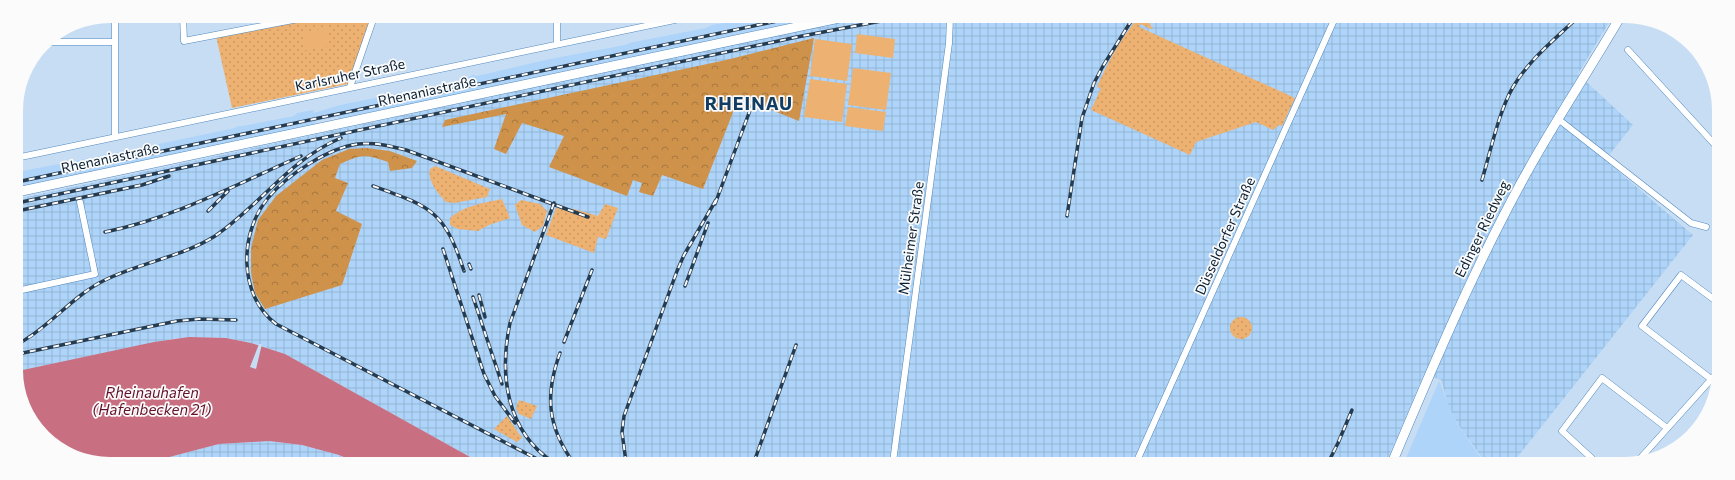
<svg xmlns="http://www.w3.org/2000/svg" width="1735" height="480" viewBox="0 0 1735 480" font-family="Commissioner,sans-serif">
<defs>
<pattern id="industrial-grid" width="8" height="8" patternUnits="userSpaceOnUse"><rect width="8" height="8" fill="#aed4f9"/><path d="M0 4h8M4 0v8" fill="none" stroke="#94b6d6"/></pattern>
<pattern id="grass-dots" width="8" height="8" patternUnits="userSpaceOnUse"><rect width="8" height="8" fill="#edb272"/><path d="M2 2h.1M6 6h.1" fill="none" stroke="#ca9963" stroke-width="1.8" stroke-linecap="round"/></pattern>
<pattern id="forest-crowns" width="20" height="18" patternUnits="userSpaceOnUse"><rect width="20" height="18" fill="#cf924b"/><path d="M2 6a3 3 0 1 1 6 0M12 15a3 3 0 1 1 6 0" fill="none" stroke="#a6773f"/></pattern>
</defs>
<rect width="100%" height="100%" fill="#c7ddf4"/>
<g fill="#aed4f9">
<polygon points="759,17 821,17 338,119 338,117 315,121 316,124 17,187 17,172 90,158 91,159 109,153 111,154 235,128 238,126 243,126 294,116 297,113 313,110 314,113 340,105 395,94 400,92 403,93 462,80 473,75 477,76 550,59 625,45 629,43 706,28 712,25"/>
<polygon points="1439,381 1456,422 1485,464 1404,463"/>
</g>
<g fill="url(#industrial-grid)">
<polygon points="881,18 1611,19 1578,74 1633,125 1605,160 1693,235 1512,464 1485,462 1457,423 1449,406 1441,380 1424,374 1386,463 479,462 285,354 251,343 226,338 189,337 172,339 18,371 17,199 642,64 837,23"/>
<polygon points="269,441 302,445 339,455 353,461 154,461 219,444"/>
</g>
<g fill="url(#grass-dots)">
<polygon points="320,16 373,17 348,84 232,108 216,36"/>
<path d="M1138,18H1149V22L1153,30L1140,24L1139,27L1295,98L1282,126L1279,125L1273,130L1256,122L1196,142L1190,155L1091,110L1101,88L1097,87C1108,62 1120,39 1138,18Z"/>
<path d="M435,166L490,189L487,197L454,203L446,202C438,194 427,180 430,169Z"/>
<path d="M502,199L510,218L489,225L478,231L458,229L450,225V218C465,205 484,203 502,199Z"/>
<polygon points="521,200 540,204 547,211 543,226 535,232 522,225 515,205"/>
<polygon points="605,204 618,208 606,239 598,237 594,253 546,235 556,208 574,209 598,216"/>
<circle cx="1241" cy="328" r="11"/>
<polygon points="519,400 537,406 531,419 519,414 516,408"/>
<polygon points="507,416 522,438 517,442 494,429"/>
</g>
<g fill="url(#forest-crowns)">
<polygon points="814,38 799,121 739,97 703,189 662,175 653,196 639,192 642,183 633,180 627,196 549,167 564,136 522,123 506,154 494,149 506,114 442,127 445,120 726,60"/>
<path d="M366,148L390,151L417,161L412,168L390,171L388,162C365,154 362,154 340,164L335,178L348,183L336,211L362,224L342,285L265,309L255,293L251,272V248L258,220L276,196L322,160L349,149Z"/>
</g>
<g fill="#edb272">
<polygon points="327,28 330,46 305,50 302,32"/>
<polygon points="857,34 895,39 893,58 855,53"/>
<polygon points="815,39 852,44 847,81 810,76"/>
<polygon points="853,68 891,73 886,110 848,105"/>
<polygon points="810,79 847,84 842,122 804,117"/>
<polygon points="848,107 886,112 883,131 845,126"/>
</g>
<polygon fill="#c86f81" points="189,337 226,338 251,343 285,354 479,462 353,461 339,455 302,445 269,441 219,444 154,461 86,461 43,436 18,388 18,371 154,342"/>
<polygon fill="#c7ddf4" points="259,344 262,344 256,369 250,367"/>
<g fill="none" stroke-linecap="round" stroke-linejoin="round">
<defs>
<g id="street">
<polyline points="115,16 115,136"/>
<polyline points="183,16 184,41 314,16"/>
<polyline points="46,42 114,42"/>
<polyline points="557,44 557,17"/>
<polyline points="1628,50 1717,147"/>
<polyline points="350,87 374,17"/>
<polyline points="1558,119 1691,223 1706,227"/>
<polyline points="16,158 689,17"/>
<polyline points="17,291 95,274 80,202"/>
<polyline points="1711,379 1642,326 1681,275 1716,301"/>
<polyline points="893,462 949,43 950,18"/>
<polyline points="1637,462 1716,374"/>
<polyline points="1136,463 1335,18"/>
<polyline points="1598,464 1562,431 1602,378 1667,428"/>
</g>
<g id="secondary">
<polyline points="17,192 844,17"/>
<path d="M1392,463C1432,368 1472,273 1521,183C1551,127 1587,74 1619,19"/>
</g>
</defs>
<use href="#street" stroke="#5289bd" stroke-width="7"/>
<use href="#secondary" stroke="#5289bd" stroke-width="10"/>
<use href="#street" stroke="#fff" stroke-width="6"/>
<use href="#secondary" stroke="#fff" stroke-width="9"/>
<defs>
<g id="rail">
<path d="M1482,180C1490,153 1499,111 1513,87C1529,60 1554,40 1576,19"/>
<polyline points="17,182 796,17"/>
<path d="M373,186C431,207 444,210 464,271"/>
<polyline points="17,203 797,37 897,18"/>
<polyline points="715,204 752,105"/>
<polyline points="17,211 142,185 169,176"/>
<polyline points="208,211 228,191"/>
<polyline points="1067,216 1082,118 1094,83 1103,66 1133,18"/>
<path d="M105,232C174,218 237,184 301,156"/>
<polyline points="443,249 484,374 495,396 515,423"/>
<polyline points="469,264 471,269"/>
<polyline points="685,286 708,223"/>
<polyline points="479,295 485,317"/>
<polyline points="473,297 502,384"/>
<polyline points="564,342 592,270"/>
<path d="M18,344C50,327 72,296 105,280C139,263 184,256 215,236C260,206 288,160 341,138"/>
<path d="M560,353C545,394 547,426 573,462"/>
<polyline points="18,354 177,321 199,319 236,320"/>
<polyline points="237,461 268,461"/>
<path d="M543,462L276,324C238,295 239,233 268,198C287,175 328,148 358,144C374,142 390,146 406,150L588,217"/>
<path d="M553,462C506,431 499,374 510,323L554,203"/>
<polyline points="626,462 622,432 624,416 677,271 684,255 716,200"/>
<polyline points="754,462 796,345"/>
<polyline points="1328,463 1338,443 1352,410"/>
</g>
</defs>
<use href="#rail" stroke="#253b50" stroke-width="3.5"/>
<use href="#rail" stroke="#fbfbfb" stroke-width="2" stroke-dasharray="6" stroke-linecap="butt"/>
</g>
<g text-anchor="middle" stroke-width="3.5" stroke-linejoin="round" paint-order="stroke">
<g font-size="14" fill="#092034" stroke="#fbfbfb">
<text transform="translate(350 75) rotate(-12)" y="5">Karlsruher Straße</text>
<text transform="translate(427 91) rotate(-12)" y="5">Rhenaniastraße</text>
<text transform="translate(110 158) rotate(-12)" y="5">Rhenaniastraße</text>
<text transform="translate(1482 229) rotate(-64)" y="5">Edinger Riedweg</text>
<text transform="translate(1225 236) rotate(-66)" y="5">Düsseldorfer Straße</text>
<text transform="translate(911 238) rotate(-82)" y="5">Mülheimer Straße</text>
</g>
<g font-size="15" font-style="italic" fill="#64122c" stroke="#fbfbfb">
<text x="152" y="398">Rheinauhafen<tspan x="152" dy="17">(Hafenbecken 21)</tspan></text>
</g>
<g font-size="18" font-weight="bold" letter-spacing="1" fill="#123d62" stroke="#fbfbfb">
<text x="749" y="110">RHEINAU</text>
</g>
</g>
<path d="M0 0H1735V480H0ZM110 23H1625A87 87 0 0 1 1712 110V370A87 87 0 0 1 1625 457H110A87 87 0 0 1 23 370V110A87 87 0 0 1 110 23Z" fill="#fbfbfb" fill-rule="evenodd"/>
</svg>
